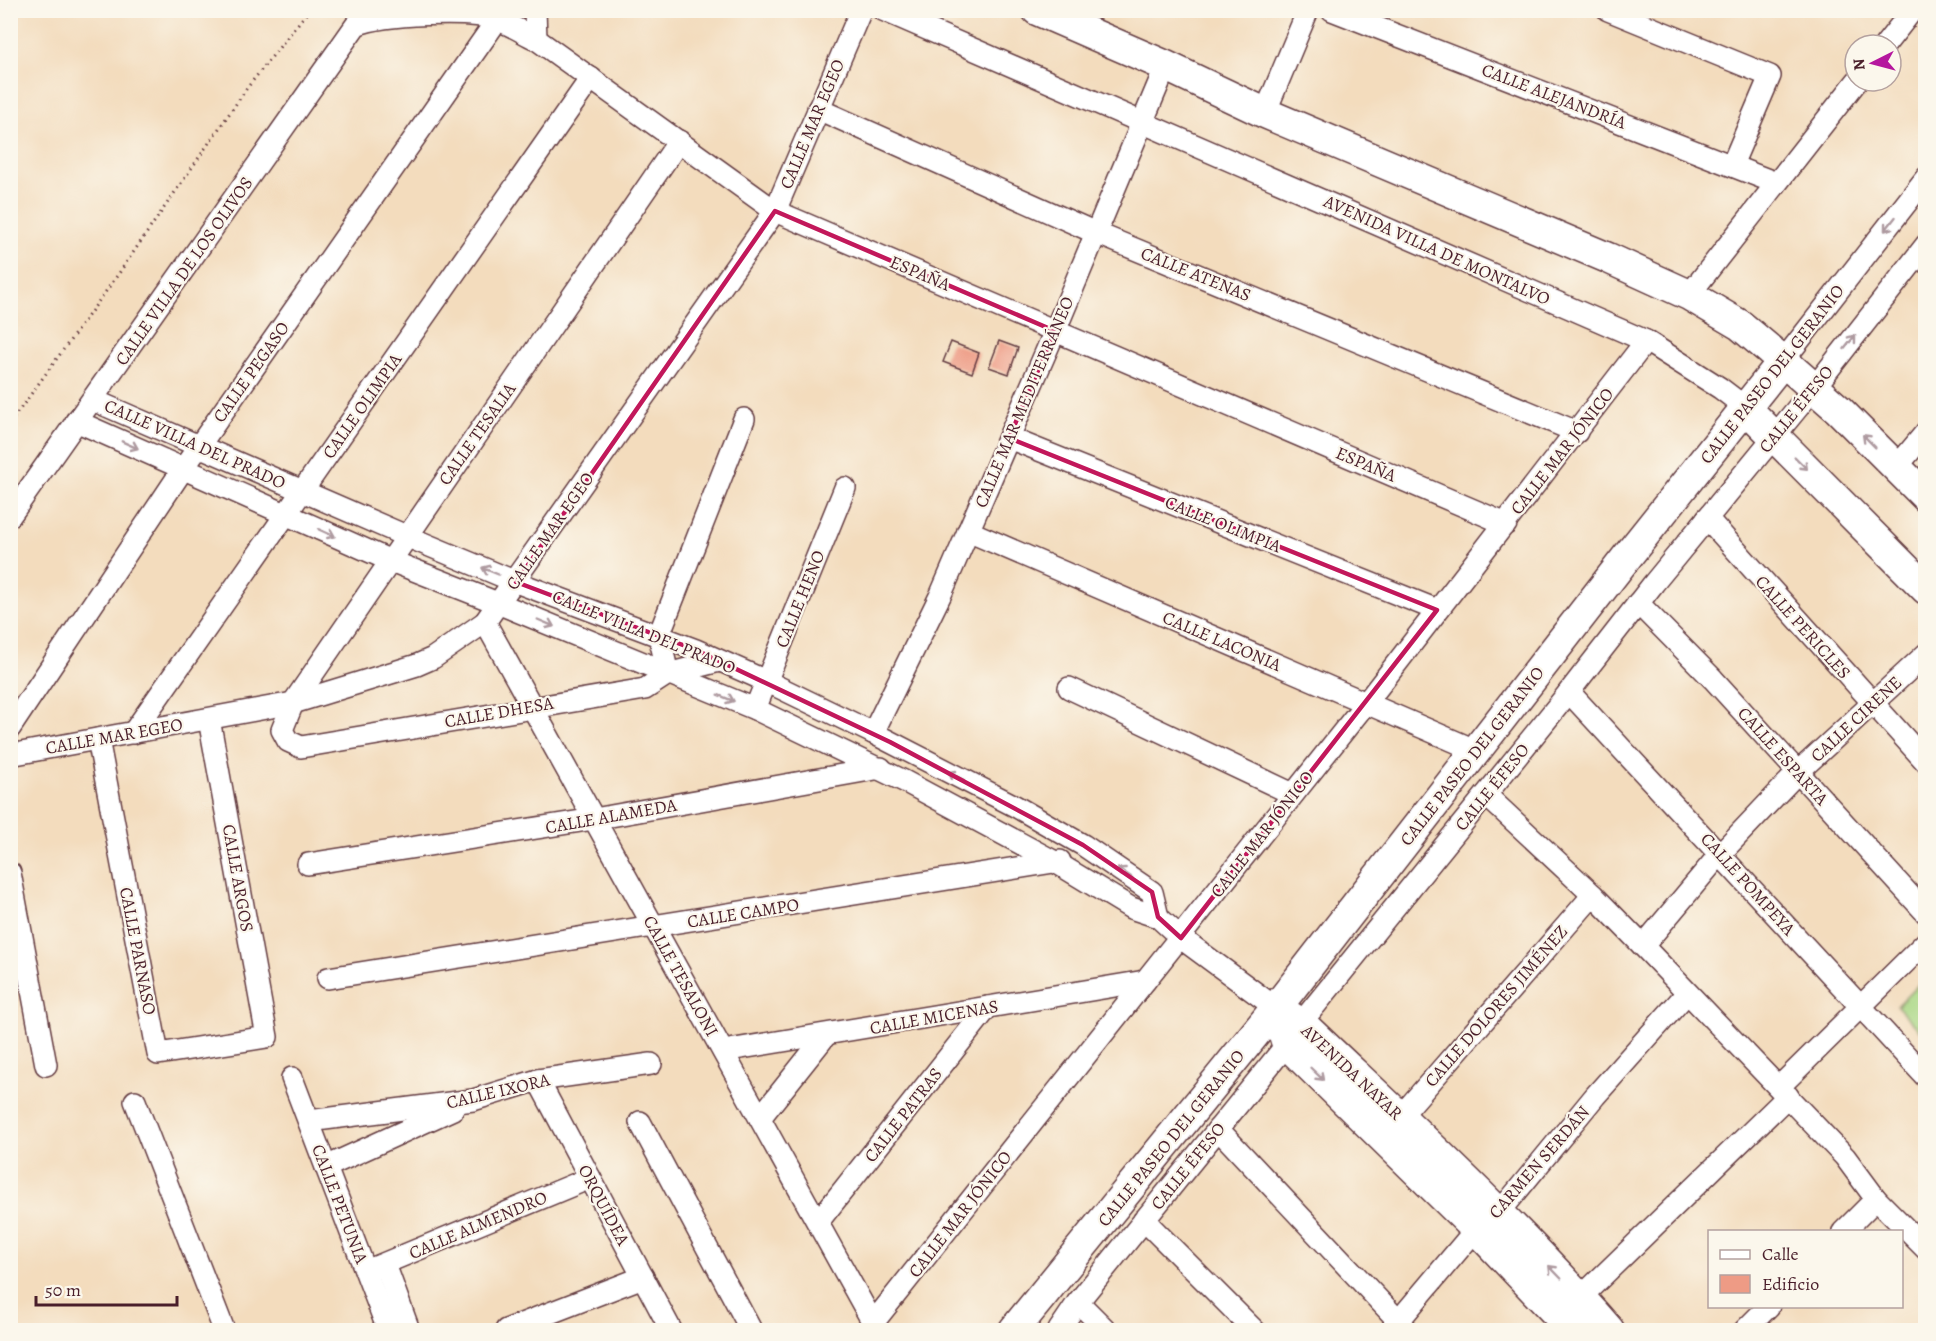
<svg xmlns="http://www.w3.org/2000/svg" width="1936" height="1341" viewBox="0 0 1936 1341" font-family="Alegreya,serif">
<rect width="100%" height="100%" fill="#fbf7ec"/>
<filter id="ink" filterUnits="userSpaceOnUse"><feTurbulence type="fractalNoise" baseFrequency=".0167" numOctaves="2"/><feDisplacementMap in="SourceGraphic" scale="12" xChannelSelector="R" yChannelSelector="G"/><feConvolveMatrix kernelMatrix="1 2 1 2 8 2 1 2 1" color-interpolation-filters="sRGB"/></filter>
<filter id="wash" filterUnits="userSpaceOnUse"><feTurbulence type="fractalNoise" baseFrequency=".008" numOctaves="4" result="noise"/><feDisplacementMap in="SourceGraphic" scale="24" xChannelSelector="R" yChannelSelector="G"/><feGaussianBlur stdDeviation="1.35" result="paint"/><feColorMatrix in="noise" values="0 0 0 0 0 0 0 0 0 0 0 0 0 0 0 0 0 1.4 0 .05"/><feComposite in="paint" operator="in"/></filter>
<g filter="url(#wash)">
<rect width="100%" height="100%" fill="#f3dcbd"/>
<polygon fill="#a9d784" stroke="#7a7b58" stroke-width="1.5" points="1925,978 1925,1036 1897,1006"/>
<g id="blocks">
<g fill="#ee9b85">
<polygon points="999,341 1018,348 1009,374 989,367"/>
<polygon points="951,342 979,353 972,373 943,362"/>
</g>
</g>
</g>
<g filter="url(#ink)">
<use href="#blocks" fill-opacity="0" stroke="#633b41" stroke-width="1.5"/>
<g fill="none" stroke-linecap="round" stroke-linejoin="round">
<defs>
<g id="street">
<polyline points="535,10 536,39"/>
<polyline points="883,10 1646,341 1720,388 1745,407"/>
<polyline points="1332,10 1776,183"/>
<polyline points="1608,10 1770,76 1732,165"/>
<polyline points="1885,45 1911,12"/>
<polyline points="818,109 1096,233 1577,432"/>
<polyline points="1265,113 1308,10"/>
<polyline points="679,141 293,703 282,730 288,741 301,747 645,689 668,674 719,661"/>
<polyline points="1689,295 1857,81"/>
<polyline points="1783,361 1926,178"/>
<polyline points="93,400 406,536 516,582 696,650 766,681 873,733 1015,806 1083,845 1152,892 1158,917"/>
<polyline points="76,421 391,561 500,604 755,709 904,781 1057,863 1131,908 1158,917 1181,938 1276,1008"/>
<polyline points="1009,438 1437,610"/>
<polyline points="1896,468 1926,432"/>
<path d="M10,516L356,25C383,14 471,10 498,20C511,25 524,33 536,39L775,211L1506,524"/>
<polyline points="1707,518 1926,762"/>
<polyline points="968,531 1477,751"/>
<polyline points="1638,603 1713,679 1926,913"/>
<polyline points="485,622 877,1330"/>
<polyline points="668,674 659,635 744,419"/>
<polyline points="1069,688 1293,794"/>
<polyline points="1569,692 1926,1077"/>
<polyline points="755,709 845,488"/>
<polyline points="10,728 183,469 497,20"/>
<polyline points="133,733 591,78"/>
<polyline points="873,733 941,594 1055,331 1166,66"/>
<polyline points="98,739 158,1054 267,1037 209,719"/>
<polyline points="10,755 293,703 417,665 433,658 485,622 775,211 861,10"/>
<polyline points="1486,795 1593,895 1643,946 1845,1157 1876,1199 1926,1249"/>
<polyline points="308,864 594,819 881,768"/>
<polyline points="10,873 46,1065"/>
<polyline points="1643,946 1720,854 1798,772 1926,654"/>
<polyline points="328,978 1060,861"/>
<polyline points="723,1051 1145,981"/>
<polyline points="292,1078 388,1330"/>
<polyline points="538,1080 671,1330"/>
<polyline points="1779,1087 1926,942"/>
<polyline points="135,1101 224,1330"/>
<polyline points="1400,1117 1593,895"/>
<polyline points="760,1118 826,1035"/>
<polyline points="309,1121 473,1100 538,1080 651,1064"/>
<polyline points="640,1122 751,1330"/>
<polyline points="1218,1129 1407,1330"/>
<polyline points="326,1167 453,1109"/>
<polyline points="1144,1220 1254,1330"/>
<polyline points="818,1222 988,1007"/>
<polyline points="1843,1232 1876,1199"/>
<polyline points="385,1264 409,1330"/>
<polyline points="366,1271 590,1178"/>
<polyline points="1580,1298 1788,1096"/>
<polyline points="1078,1302 1106,1330"/>
<polyline points="873,1323 1366,703 1646,341"/>
<polyline points="506,1330 643,1277"/>
<polyline points="1059,1330 1078,1302 1287,1044 1301,1023 1569,692 1654,583 1814,388 1926,245"/>
<polyline points="1391,1330 1476,1229 1499,1213 1595,1096 1687,993"/>
<polyline points="1745,1330 1769,1306"/>
</g>
<g id="secondary">
<polyline points="1037,10 1166,66 1265,113 1608,258 1689,295 1740,325 1783,361 1838,409 1926,497"/>
<polyline points="1745,407 1926,589"/>
<path d="M1276,1008L1301,1023C1406,1123 1514,1221 1609,1330"/>
<polyline points="1276,1008 1287,1044 1476,1229 1559,1316 1577,1330"/>
<polyline points="1014,1330 1276,1008 1626,558 1783,361"/>
</g>
</defs>
<use href="#street" stroke="#633b41" stroke-width="24"/>
<use href="#secondary" stroke="#633b41" stroke-width="33"/>
<polyline stroke="#633b41" stroke-width="3" stroke-dasharray="1.5 4.5" stroke-linecap="butt" points="10,423 117,276 247,88 309,10"/>
<use href="#street" stroke="#fff" stroke-width="21"/>
<use href="#secondary" stroke="#fff" stroke-width="30"/>
</g>
<defs><path id="oneway-shaft" d="M-6 0H5M1.5-3L5.5 0L1.5 3" fill="none" stroke-width="1.6" stroke-linecap="round" stroke-linejoin="round" transform="scale(1.5)"/></defs>
<g stroke="#ae9aa0">
<use href="#oneway-shaft" transform="translate(1890 224) rotate(128)"/>
<use href="#oneway-shaft" transform="translate(1850 342) rotate(-52)"/>
<use href="#oneway-shaft" transform="translate(1869 441) rotate(-135)"/>
<use href="#oneway-shaft" transform="translate(130 445) rotate(24)"/>
<use href="#oneway-shaft" transform="translate(1801 463) rotate(45)"/>
<use href="#oneway-shaft" transform="translate(327 533) rotate(24)"/>
<use href="#oneway-shaft" transform="translate(490 571) rotate(-157)"/>
<use href="#oneway-shaft" transform="translate(546 623) rotate(23)"/>
<use href="#oneway-shaft" transform="translate(726 698) rotate(22)"/>
<use href="#oneway-shaft" transform="translate(956 776) rotate(-153)"/>
<use href="#oneway-shaft" transform="translate(1125 873) rotate(-146)"/>
<use href="#oneway-shaft" transform="translate(1317 1074) rotate(44)"/>
<use href="#oneway-shaft" transform="translate(1555 1272) rotate(-134)"/>
</g>
</g>
<path fill="none" stroke="#c2185b" stroke-width="4.5" stroke-linejoin="round" d="M775,211L1055,331L1009,438L1437,610L1181,938L1158,917L1152,892L1083,845L890,742L696,650L516,582Z"/>
<g text-anchor="middle" stroke-width="4.5" stroke-linejoin="round" paint-order="stroke">
<g font-size="18" fill="#4a1f2b" stroke="#fbf7ec">
<text transform="translate(1554 96) rotate(21)" y="6">CALLE ALEJANDRÍA</text>
<text transform="translate(812 124) rotate(-67)" y="6">CALLE MAR EGEO</text>
<text transform="translate(1437 250) rotate(24)" y="6">AVENIDA VILLA DE MONTALVO</text>
<text transform="translate(184 271) rotate(-55)" y="6">CALLE VILLA DE LOS OLIVOS</text>
<text transform="translate(920 273) rotate(23)" y="6">ESPAÑA</text>
<text transform="translate(1196 274) rotate(22)" y="6">CALLE ATENAS</text>
<text transform="translate(251 372) rotate(-55)" y="6">CALLE PEGASO</text>
<text transform="translate(1772 374) rotate(-52)" y="6">CALLE PASEO DEL GERANIO</text>
<text transform="translate(1024 402) rotate(-67)" y="6">CALLE MAR MEDITERRÁNEO</text>
<text transform="translate(362 406) rotate(-55)" y="6">CALLE OLIMPIA</text>
<text transform="translate(1796 409) rotate(-51)" y="6">CALLE ÉFESO</text>
<text transform="translate(477 434) rotate(-55)" y="6">CALLE TESALIA</text>
<text transform="translate(195 444) rotate(24)" y="6">CALLE VILLA DEL PRADO</text>
<text transform="translate(1562 451) rotate(-52)" y="6">CALLE MAR JÓNICO</text>
<text transform="translate(1366 464) rotate(23)" y="6">ESPAÑA</text>
<text transform="translate(1223 524) rotate(22)" y="6">CALLE OLIMPIA</text>
<text transform="translate(550 531) rotate(-55)" y="6">CALLE MAR EGEO</text>
<text transform="translate(800 599) rotate(-68)" y="6">CALLE HENO</text>
<text transform="translate(1803 627) rotate(48)" y="6">CALLE PERICLES</text>
<text transform="translate(644 632) rotate(22)" y="6">CALLE VILLA DEL PRADO</text>
<text transform="translate(1222 641) rotate(23)" y="6">CALLE LACONIA</text>
<text transform="translate(499 712) rotate(-10)" y="6">CALLE DHESA</text>
<text transform="translate(1856 719) rotate(-43)" y="6">CALLE CIRENE</text>
<text transform="translate(114 736) rotate(-10)" y="6">CALLE MAR EGEO</text>
<text transform="translate(1472 756) rotate(-52)" y="6">CALLE PASEO DEL GERANIO</text>
<text transform="translate(1783 756) rotate(48)" y="6">CALLE ESPARTA</text>
<text transform="translate(1492 787) rotate(-51)" y="6">CALLE ÉFESO</text>
<text transform="translate(611 816) rotate(-10)" y="6">CALLE ALAMEDA</text>
<text transform="translate(1262 834) rotate(-52)" y="6">CALLE MAR JÓNICO</text>
<text transform="translate(238 878) rotate(80)" y="6">CALLE ARGOS</text>
<text transform="translate(1748 884) rotate(48)" y="6">CALLE POMPEYA</text>
<text transform="translate(743 913) rotate(-9)" y="6">CALLE CAMPO</text>
<text transform="translate(138 951) rotate(79)" y="6">CALLE PARNASO</text>
<text transform="translate(681 976) rotate(61)" y="6">CALLE TESALONI</text>
<text transform="translate(1496 1006) rotate(-49)" y="6">CALLE DOLORES JIMÉNEZ</text>
<text transform="translate(934 1017) rotate(-10)" y="6">CALLE MICENAS</text>
<text transform="translate(1352 1072) rotate(43)" y="6">AVENIDA NAYAR</text>
<text transform="translate(498 1091) rotate(-13)" y="6">CALLE IXORA</text>
<text transform="translate(903 1115) rotate(-52)" y="6">CALLE PATRAS</text>
<text transform="translate(1171 1138) rotate(-51)" y="6">CALLE PASEO DEL GERANIO</text>
<text transform="translate(1539 1162) rotate(-49)" y="6">CARMEN SERDÁN</text>
<text transform="translate(1188 1166) rotate(-51)" y="6">CALLE ÉFESO</text>
<text transform="translate(340 1204) rotate(69)" y="6">CALLE PETUNIA</text>
<text transform="translate(604 1205) rotate(62)" y="6">ORQUÍDEA</text>
<text transform="translate(960 1214) rotate(-52)" y="6">CALLE MAR JÓNICO</text>
<text transform="translate(478 1225) rotate(-23)" y="6">CALLE ALMENDRO</text>
</g>
</g>
<rect width="1936" height="1341" fill="none" stroke="#fbf7ec" stroke-width="36"/>
<rect x="1708" y="1230" width="195" height="78" fill="#fbf7ec" stroke="#b4a19f" stroke-width="1.5"/>
<rect x="1720" y="1250" width="30" height="9" fill="#ffffff" stroke="#b4a19f" stroke-width="1.5"/>
<text x="1762" y="1260" font-size="18" fill="#4a1f2b">Calle</text>
<rect x="1720" y="1275" width="30" height="18" fill="#ee9b85" stroke="#b4a19f" stroke-width="1.5"/>
<text x="1762" y="1290" font-size="18" fill="#4a1f2b">Edificio</text>
<g transform="translate(1873 63) rotate(264)"><circle r="28" fill="#fbf7ec" stroke="#b4a19f" stroke-width="1.5"/>
<path d="M0-4.5L10 22L0 15L-10 22Z" fill="#b5179e"/>
<text y="-9" font-size="16" font-weight="bold" text-anchor="middle" fill="#4a1f2b">N</text>
</g>
<path d="M36 1296v9h141v-9" fill="none" stroke="#4a1f2b" stroke-width="3"/>
<text x="45" y="1296" font-size="18" fill="#4a1f2b" stroke="#fbf7ec" stroke-width="4.5" paint-order="stroke">50 m</text>
</svg>
